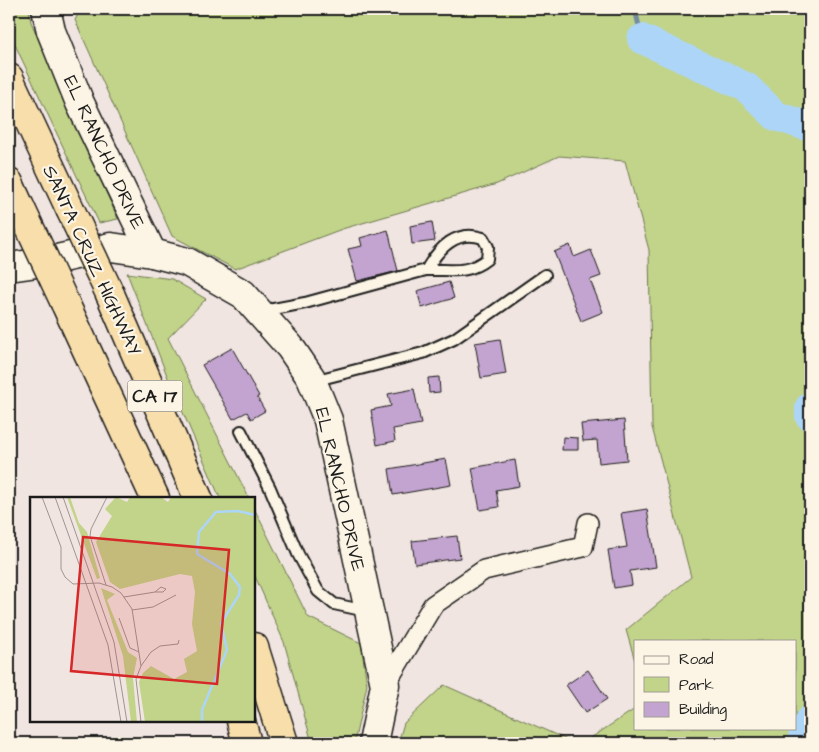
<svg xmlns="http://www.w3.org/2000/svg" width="819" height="752" viewBox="0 0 819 752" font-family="'Architects Daughter',sans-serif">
<rect width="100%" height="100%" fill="#f1e5e1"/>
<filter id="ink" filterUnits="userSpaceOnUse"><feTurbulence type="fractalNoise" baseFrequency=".02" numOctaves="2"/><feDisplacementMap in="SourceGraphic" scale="10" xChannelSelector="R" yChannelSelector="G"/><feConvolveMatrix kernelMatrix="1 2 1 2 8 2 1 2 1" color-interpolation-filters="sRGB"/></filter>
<g filter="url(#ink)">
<g fill="#c1d489" stroke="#6e7852">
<polygon points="9,9 29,9 31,22 118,219 99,223 9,32"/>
<polygon points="81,9 810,9 810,743 583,743 635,709 635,728 795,728 795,641 635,641 635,661 626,630 691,577 652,427 649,250 625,161 559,156 497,184 342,229 235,269 172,236 75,20"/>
<polygon points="127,273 172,279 206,299 168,338 249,498 220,498 168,378"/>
<polygon points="254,508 308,617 361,643 367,685 354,743 312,743 284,642 254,574"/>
<polygon points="444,685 574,743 398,743 404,723"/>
</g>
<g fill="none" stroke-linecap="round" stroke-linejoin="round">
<polyline stroke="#738ba0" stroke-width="5" points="635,9 642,39"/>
<g stroke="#add5f8" stroke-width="30">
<polyline points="642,39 746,87 776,116 810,127"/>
<polyline points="810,407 810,416"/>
<polyline points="801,743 810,720"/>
</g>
</g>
<g fill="#c3a4d0" stroke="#1c1c1c">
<polygon points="432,222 435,241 412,244 410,226"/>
<polygon points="388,230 398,271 357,281 348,249 362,246 360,238"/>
<polygon points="570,245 574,257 591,250 601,276 590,280 603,312 581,321 554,252"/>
<polygon points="449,282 454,298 422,308 417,291"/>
<polygon points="500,339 506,374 481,378 475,343"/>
<polygon points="232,348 259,396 257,397 265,411 251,419 247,412 233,419 202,365"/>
<polygon points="439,377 440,392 429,393 428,378"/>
<polygon points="414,389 421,424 393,429 395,441 377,445 371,410 391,406 388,394"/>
<polygon points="624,420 627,460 599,463 597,440 583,441 581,424"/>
<polygon points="563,437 578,438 578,450 562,450"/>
<polygon points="446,459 451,485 393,495 389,469"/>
<polygon points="515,460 519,486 496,490 499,507 480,510 472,468"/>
<polygon points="647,509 656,567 630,571 632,585 614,588 608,550 627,547 621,513"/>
<polygon points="457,536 460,558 415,564 412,541"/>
<polygon points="588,670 607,699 585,713 566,685"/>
</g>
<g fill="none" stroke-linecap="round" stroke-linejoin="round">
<defs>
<g id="lane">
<path d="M263,311L305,303L426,270C439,248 456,229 483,238L488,247L487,259C467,275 450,269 426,270"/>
<polyline points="313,381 423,353 454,339 545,275"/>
<polyline points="241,431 270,488 298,554 318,591 334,604 366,611"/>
</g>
<polyline id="street" points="385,685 433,605 484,570 583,547 588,523"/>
<g id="secondary">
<polyline points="46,9 51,31 80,103 152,253"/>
<polyline points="9,267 44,262 111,247 152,253 187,262 243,294 290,347 311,378 328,420 385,685 373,743"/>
</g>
<g id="highway">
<polyline points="9,78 70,209"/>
<polyline points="9,183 21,209"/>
<polyline points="110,294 198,498"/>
<polyline points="65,303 155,498"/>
<polyline points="254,647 284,743"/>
<polyline points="241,721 247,743"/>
</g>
</defs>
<use href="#lane" stroke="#1c1c1c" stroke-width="14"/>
<use href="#street" stroke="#1c1c1c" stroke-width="22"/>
<use href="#secondary" stroke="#1c1c1c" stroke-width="31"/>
<use href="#highway" stroke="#1c1c1c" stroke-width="31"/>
<use href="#lane" stroke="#fcf5e5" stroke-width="10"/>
<use href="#street" stroke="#fcf5e5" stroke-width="19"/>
<use href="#secondary" stroke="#fcf5e5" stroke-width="28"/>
<use href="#highway" stroke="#f8deab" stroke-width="28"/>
<defs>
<g id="highway-bridge">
<polyline points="21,209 65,303"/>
<polyline points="70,209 110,294"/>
</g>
</defs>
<use href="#highway-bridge" stroke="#1c1c1c" stroke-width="31" stroke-linecap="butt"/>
<use href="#highway-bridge" stroke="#f8deab" stroke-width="28"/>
</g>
</g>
<g text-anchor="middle" stroke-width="4.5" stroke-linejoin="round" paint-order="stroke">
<rect fill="#fcf5e5" stroke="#5f5d58" stroke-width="1" x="127.5" y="380.5" width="55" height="31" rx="4"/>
<g font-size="18" font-weight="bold" fill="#1c1c1c">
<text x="155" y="402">CA 17</text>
</g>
<g font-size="19" fill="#1c1c1c" stroke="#fcf5e5">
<text transform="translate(105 152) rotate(65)" y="7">EL RANCHO DRIVE</text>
<text transform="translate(93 260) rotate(65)" y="7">SANTA CRUZ HIGHWAY</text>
<text transform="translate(341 489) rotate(77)" y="7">EL RANCHO DRIVE</text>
</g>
</g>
<g transform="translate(30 497)">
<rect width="225" height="225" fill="#f1e5e1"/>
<path d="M37,0H40L49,26L57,35L70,81L67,82ZM86,0L97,5L100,0H131L138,5L141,0H225V225H115L109,185L113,176L121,169L144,182L157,175L154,162L167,154L162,127L165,95L162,79L150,77L90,92L80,85L66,45L82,19L75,12ZM71,91L85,97L77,103L98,155L107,161L103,181L107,225H101L93,159Z" fill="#c1d489"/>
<path fill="none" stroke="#add5f8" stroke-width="2.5" d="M167,57L169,35L186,15L208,14L225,18M167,57L200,77L210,90L209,98L191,126L197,153L172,213V225"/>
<path fill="none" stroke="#9c9592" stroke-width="1" d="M12,0L31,50V72L35,80L43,87L69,86L82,90L91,96L102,112L111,169L106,182L111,225M25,0L78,148L91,225M33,0L84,145L97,225M76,88L60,39L61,32L77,0M94,100L125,95L131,90L136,92L133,95H125M102,113L123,110L146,98M89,121L100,151L109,155M111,169L121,155L130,149L148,147L149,143"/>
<path fill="#d62828" fill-opacity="0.15" stroke="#d62828" stroke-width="2.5" d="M53,40L199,53L187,187L41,174Z"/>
<rect width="225" height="225" fill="none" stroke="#1c1c1c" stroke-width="2.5"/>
</g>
<rect width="819" height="752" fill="none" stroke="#fcf5e5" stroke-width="30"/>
<rect x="15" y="15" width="789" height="722" fill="none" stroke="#1c1c1c" stroke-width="2" filter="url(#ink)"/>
<rect x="634" y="640" width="162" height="90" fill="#fcf5e5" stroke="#a29e95"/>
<rect x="644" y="656" width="25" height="8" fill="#fcf5e5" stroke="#a29e95"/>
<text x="679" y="664" font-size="15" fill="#1c1c1c">Road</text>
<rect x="644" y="677" width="25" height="15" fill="#c1d489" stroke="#a29e95"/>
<text x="679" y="690" font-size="15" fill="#1c1c1c">Park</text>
<rect x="644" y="702" width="25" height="15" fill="#c3a4d0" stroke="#a29e95"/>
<text x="679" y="714" font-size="15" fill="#1c1c1c">Building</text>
</svg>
